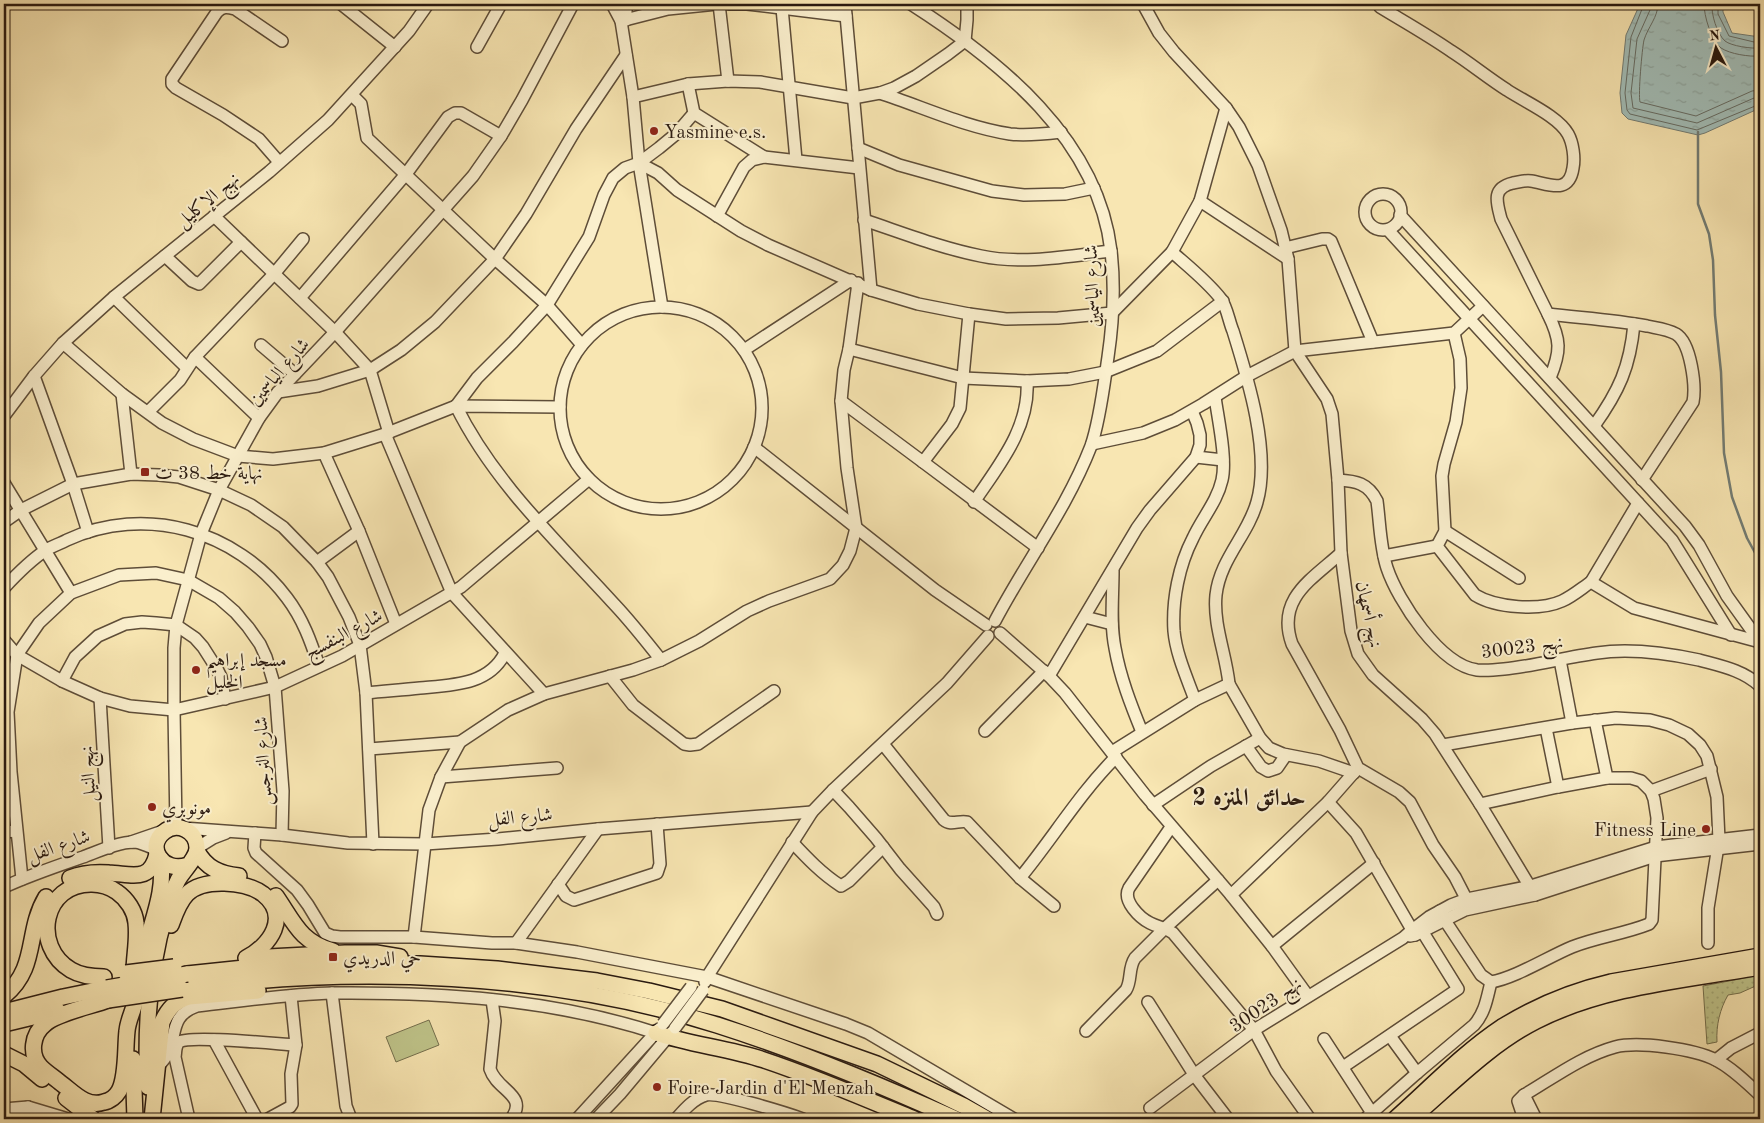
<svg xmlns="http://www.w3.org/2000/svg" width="1764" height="1123" viewBox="0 0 1764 1123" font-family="'Old Standard TT',Amiri,serif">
<defs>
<pattern id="grass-dots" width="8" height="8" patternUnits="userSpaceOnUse" patternTransform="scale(1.25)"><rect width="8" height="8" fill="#bfc48a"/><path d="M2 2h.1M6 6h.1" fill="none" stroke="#a4a876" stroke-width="1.8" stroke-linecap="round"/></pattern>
<pattern id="water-ripples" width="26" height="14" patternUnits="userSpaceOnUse" patternTransform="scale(1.25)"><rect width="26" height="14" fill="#a2bdb7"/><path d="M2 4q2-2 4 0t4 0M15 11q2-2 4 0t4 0" fill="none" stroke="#8ca29c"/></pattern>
</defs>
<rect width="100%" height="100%" fill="#f8e6b2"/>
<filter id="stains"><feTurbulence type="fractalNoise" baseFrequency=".004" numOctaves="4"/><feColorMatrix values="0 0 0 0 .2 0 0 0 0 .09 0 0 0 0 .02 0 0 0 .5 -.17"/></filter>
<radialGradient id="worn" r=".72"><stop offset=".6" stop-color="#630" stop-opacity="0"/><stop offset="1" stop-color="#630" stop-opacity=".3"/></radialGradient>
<path fill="url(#grass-dots)" stroke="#746f4d" d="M1760,975V984L1740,993L1728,995C1720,1009 1716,1025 1717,1042L1707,1044L1703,986Z"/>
<polygon fill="#bfc48a" stroke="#746f4d" points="429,1020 439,1045 396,1062 386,1037"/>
<polygon fill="url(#water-ripples)" stroke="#727c74" points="1640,4 1723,4 1723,12 1732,33 1760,37 1760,108 1705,133 1698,135 1628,119 1622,113 1620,93 1626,35"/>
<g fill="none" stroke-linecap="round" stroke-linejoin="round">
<g stroke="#666c64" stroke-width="1">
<polyline points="1644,4 1631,37 1625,93 1627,110 1630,114 1697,130 1760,104"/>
<polyline points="1651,4 1650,10 1637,39 1631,93 1633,108 1697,123 1754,98 1760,97"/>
<path d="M1658,4C1658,17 1648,27 1644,40C1642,49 1638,95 1640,102L1696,116L1752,91L1760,90"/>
<path d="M1704,4C1704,16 1711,40 1721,48C1730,54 1749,57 1760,56"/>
<path d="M1712,4C1711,14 1717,34 1725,41C1731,46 1752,49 1760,48"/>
<polyline points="1718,4 1718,14 1729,36 1754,42 1760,42"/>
</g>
<polyline stroke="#727c74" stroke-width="2.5" points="1698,132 1698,204 1709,234 1713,260 1715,315 1721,372 1724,453 1732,497 1747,538 1760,562"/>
<defs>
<g id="minor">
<polyline points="341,4 395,47"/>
<polyline points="612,4 621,21 633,97 639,163 662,307"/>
<polyline points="719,4 728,81"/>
<polyline points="729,4 747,4 846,16"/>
<polyline points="845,4 871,290"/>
<path d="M911,4C1000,61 1098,139 1111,251C1115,285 1113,323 1108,357C1104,384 1100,420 1091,446C1067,508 1026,562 995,621"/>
<polyline points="1143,4 1159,33 1174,52 1226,108 1239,127 1258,165 1281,230 1288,259 1295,351 1327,399 1332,414 1338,480 1341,553 1351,631 1358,654 1373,675 1422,719 1435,734 1480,804 1535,895"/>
<path d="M1380,7C1403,21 1428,35 1451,51C1470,63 1488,78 1507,90C1525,102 1558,116 1568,134C1573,143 1575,158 1573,168C1569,195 1549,184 1531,181C1525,180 1519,182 1513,183C1491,188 1497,203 1501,219L1548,314C1581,318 1614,320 1647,326C1656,328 1667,329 1676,334C1691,343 1696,386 1693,402L1642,480"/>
<polyline points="782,8 796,160"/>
<polyline points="626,20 626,4"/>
<polyline points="621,21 668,9 717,4"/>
<polyline points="477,47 501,4"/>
<polyline points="688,84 694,113 764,157"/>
<path d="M880,93C923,107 965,127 1010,134C1027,136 1044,134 1061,132"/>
<polyline points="352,95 361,104 367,138 495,259 547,305 582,345"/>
<polyline points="633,97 688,84 728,81 760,82 853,98 880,93 894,88 916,76 948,54 965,41 967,20 967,4"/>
<polyline points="858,148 899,165 992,191 1024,195 1065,194 1094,188"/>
<path d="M279,162L259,139L223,115L176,88L172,84V79L217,12C223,6 227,7 235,9L282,41"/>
<polyline points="639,163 658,173 677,190 741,231 768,245 871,290 918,304 969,314 1006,319 1058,318 1112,313 1172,252 1200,201 1226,108"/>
<circle cx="1383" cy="212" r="18"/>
<polyline points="1200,201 1288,259"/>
<polyline points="1400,215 1685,526 1699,545 1727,596 1760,642"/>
<polyline points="214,216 335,332 370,370 389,433"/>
<polyline points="717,216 744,167 752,160 764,157 859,168"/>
<path d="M864,220C903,233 941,248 981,256C1023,265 1069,256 1111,251"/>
<polyline points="1388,230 1672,540 1731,635"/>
<polyline points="1285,248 1322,239 1328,239 1331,241 1373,342"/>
<path d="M1172,252C1189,267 1208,282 1221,299C1227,307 1229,322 1233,331C1248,379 1271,453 1257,502C1248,535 1220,559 1216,595C1213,625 1226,654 1229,684"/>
<polyline points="165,256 192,281 199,284 241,242"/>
<polyline points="114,297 187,368"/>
<polyline points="300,298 406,174 448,117 455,113 461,113 501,136"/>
<circle cx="661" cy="408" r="101"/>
<path d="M1548,314C1561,340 1561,351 1550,378"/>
<path d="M1454,333L1460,359L1461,388L1456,422L1444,464L1442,476L1445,531L1437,546L1475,595C1496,608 1540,611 1562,601C1573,596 1582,588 1591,582L1634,608L1760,642"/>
<polyline points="63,343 122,394 162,423 193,439 238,456 273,459 324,453 385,434 456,406 560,407"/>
<polyline points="261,345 295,374"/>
<polyline points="849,349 963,378 1027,381 1069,379 1105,372 1157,351 1223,301"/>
<polyline points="744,350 851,280"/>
<polyline points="195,357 259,418"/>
<polyline points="34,376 73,484 88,532"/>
<polyline points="278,392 318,386 370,370 401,350 435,322 495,259 526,214 576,129 626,55"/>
<polyline points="122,394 131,474"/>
<path d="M1215,397C1218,419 1227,459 1222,480C1217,502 1202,518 1193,538C1179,565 1172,600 1174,631C1176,654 1187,678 1195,700L1229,684L1260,738L1269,748L1283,754L1319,761L1354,773"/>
<polyline points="841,401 923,462 952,424 960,408 969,314"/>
<polyline points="456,406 477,378 513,342 547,305 589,237 604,195 613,178 625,168 639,163 659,148 676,134 694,113"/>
<polyline points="148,412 180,380 195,357 274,274 303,239"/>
<polyline points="4,416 34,376 63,343 114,297 269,172 328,120 409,31 428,4"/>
<path d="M1594,426C1619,391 1630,367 1634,324"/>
<polyline points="385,434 452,593 544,694"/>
<polyline points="1092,444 1143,433 1175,420 1203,404 1247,376 1295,351 1454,333 1483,306"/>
<polyline points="754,447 935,590 986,625"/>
<polyline points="324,453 359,531 396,624"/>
<polyline points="1196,457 1223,460"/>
<polyline points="923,462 1038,548"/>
<path d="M1338,480C1356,481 1368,483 1377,501C1380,523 1380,547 1387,568C1398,601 1440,665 1477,670C1486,671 1495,670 1504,669C1535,666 1566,657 1597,653C1630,648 1666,653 1699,660C1721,666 1743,670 1760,686"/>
<polyline points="4,483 71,593"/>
<path d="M974,502C999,465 1030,428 1027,381"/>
<polyline points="4,522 21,510 73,484 131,474 159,475 179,477 219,490 251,505 283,527 317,562 328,577 349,617 360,645 366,693 373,844"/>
<polyline points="1445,531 1519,578"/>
<path d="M1341,553C1311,580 1276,599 1292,644L1340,730L1358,768L1399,792L1410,802L1433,845L1455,877L1471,908"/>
<polyline points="1384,556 1437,546"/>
<polyline points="317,562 359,531"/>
<path d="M1113,571C1113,597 1110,623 1115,648C1120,677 1131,705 1142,732"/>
<polyline points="1591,582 1638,503"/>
<path d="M4,588C16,575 31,560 46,550C52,546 60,544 67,540C145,504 236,530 287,598C303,619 311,642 319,666"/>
<polyline points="1085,617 1112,624"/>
<polyline points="1000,633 1049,676 1065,693 1145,795 1231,895 1272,946"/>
<polyline points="4,640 17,655 62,681 100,698 130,706 174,710 275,687 342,656 461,587 589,479"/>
<polyline points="661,660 699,641 747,611 769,601 830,579 843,565 850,551 856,528 847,468 841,401 844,370 849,349 858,283"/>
<polyline points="1560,660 1572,723"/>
<polyline points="610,676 633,705 684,744 690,745 698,744 774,691"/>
<polyline points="1049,676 1137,528 1150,510 1196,457 1200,445 1200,435 1197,423 1192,411"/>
<polyline points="62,681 75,657 98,636 125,624 142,622 156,623 176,625 195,638 203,647 217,669 221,677 225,699"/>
<path d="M366,693C384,691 402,690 420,688C453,685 489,685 505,653"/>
<polyline points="100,698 109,848"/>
<polyline points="1595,720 1607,778"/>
<polyline points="1546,728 1558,787"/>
<polyline points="985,731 1044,671"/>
<path d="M883,744L944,820C951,826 959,820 967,822L1020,878L1054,906"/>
<polyline points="1443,745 1572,723 1616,718 1650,720 1669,725 1688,734 1700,745 1707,756 1717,797 1719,840 1708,908 1708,943"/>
<polyline points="1246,746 1261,767 1268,771 1277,768 1286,755"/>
<polyline points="369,749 460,742"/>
<polyline points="1112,752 1195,700"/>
<polyline points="441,777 557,768"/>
<polyline points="833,790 849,807 876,838 900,869 934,907 937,914"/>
<polyline points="1651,791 1711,769"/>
<polyline points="1328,802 1356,833 1415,935"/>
<polyline points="1153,805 1211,766 1260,738"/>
<polyline points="176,827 174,710 174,648 176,625 201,534 219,490 259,418 278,392 335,332 473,176 501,136 522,100 573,4"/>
<path d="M1171,827L1129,888C1122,901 1140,918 1150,923C1158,927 1166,928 1173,933L1254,1030L1276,1071L1310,1119"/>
<polyline points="183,828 282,835 348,843 425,844 498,839 598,829 812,812"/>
<polyline points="4,832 16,831"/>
<polyline points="255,833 254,848 256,853 297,890 308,905 325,933 332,936 340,937 414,937 492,943 516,943 577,952 707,977 846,1024 868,1033 1014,1119"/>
<polyline points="131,842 166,830"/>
<path d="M792,842C807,858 822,874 841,886L849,881L883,847"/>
<polyline points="197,848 213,838 226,833"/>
<path d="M1020,878C1053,838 1079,794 1116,757"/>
<polyline points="22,879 11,772 8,712 17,655 39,623 71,593 119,575 156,573 188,580 219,598 235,612 248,627 260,644 266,657 275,687 283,791 282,835"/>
<polyline points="558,884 566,896 574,900 657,873 660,864 657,824"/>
<path d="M4,887C30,875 57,866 83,857C99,851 118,842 135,842C143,843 150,847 157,850"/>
<polyline points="1231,895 1328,802 1357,769"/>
<path d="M1440,911L1444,919L1481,975L1491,982C1515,978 1548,957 1572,947C1597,937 1624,934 1649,924L1652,920L1657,818L1654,799L1651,791L1641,781L1631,778H1607L1558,787L1480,804"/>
<polyline points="1410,936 1415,935 1465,910 1535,895 1655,856 1760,844"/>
<path d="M414,937L429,810L441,777L460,742L508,710L544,694L633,670L661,660C646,641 631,622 615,605C558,542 494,483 456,406"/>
<polyline points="516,943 598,829"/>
<polyline points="705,982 707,977 812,812 833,790 947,683 988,636"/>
<polyline points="332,993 346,1106 351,1119"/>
<polyline points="1308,996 1272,946 1374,863"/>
<path d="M492,1000L495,1021L490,1069C497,1091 529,1095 511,1119"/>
<polyline points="1148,1002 1195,1076 1228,1119"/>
<path d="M1086,1031L1126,990C1132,980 1128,968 1135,958L1165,928L1218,880"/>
<polyline points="1390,1036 1417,1073"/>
<polyline points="1324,1039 1372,1113"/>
<polyline points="214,1040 257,1119"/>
<polyline points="1716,1060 1731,1048 1760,1033"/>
<path d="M158,1066C183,1043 163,1018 197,1006C242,1001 287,994 333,993C441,992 552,999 656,1033"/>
<polyline points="1343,1067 1458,989 1419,926"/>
<polyline points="1524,1095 1536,1119"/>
<polyline points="28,1107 68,1119"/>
<polyline points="1150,1108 1254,1030 1403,938 1412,930 1429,917 1451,905 1467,899 1531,886 1656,847 1760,835"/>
<polyline points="4,1109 28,1107 30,1119"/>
<path d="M189,1119L175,1057C176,1052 175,1046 179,1042C189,1035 278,1044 296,1045"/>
<polyline points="268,1119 290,1107 292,1104 291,1074 296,1045 291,996"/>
<polyline points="577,1119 659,1029"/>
<polyline points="596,1119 620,1094 672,1032"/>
<path d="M676,1119C684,1110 693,1099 706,1095C719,1092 786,1113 803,1119"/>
<path d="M1365,1119L1417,1073L1474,1025C1485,1013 1487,998 1491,982"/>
<path d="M1524,1119L1518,1101L1524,1095C1553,1078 1582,1056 1615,1047C1639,1041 1694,1049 1716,1060C1732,1068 1747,1083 1760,1095"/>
</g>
<g id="highway">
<path d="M197,851C206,868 220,874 239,876"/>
<path d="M70,878C82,873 96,872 109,873C132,874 150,883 157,854"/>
<path d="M276,896C294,922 300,942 333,951"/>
<path d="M171,925C175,914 179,902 187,894C203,878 245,881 263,894C291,916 270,946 246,958"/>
<polyline points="251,958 345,953 376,953 400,957"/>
<path d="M143,959C149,925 167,893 160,858"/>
<polyline points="187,974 254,967 354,964 420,964 497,969 597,981 649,991 722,1009 877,1064 964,1106 987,1119"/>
<path d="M104,977C92,977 81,976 71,970C31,946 43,883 92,884C101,884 110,887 117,892C127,899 135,911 136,923C138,940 134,956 134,972C134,980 137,996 135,1002C133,1012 128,1020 127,1031C125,1048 127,1077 119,1091C116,1096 110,1101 104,1102C87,1108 74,1093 62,1084C55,1078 47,1073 41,1067C29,1055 32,1034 45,1024C57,1013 92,1006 108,1000"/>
<path d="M182,989C354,965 552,973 717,1025C799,1051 878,1084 956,1119"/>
<path d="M4,996C39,967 25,932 46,897"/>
<polyline points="4,1012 63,997 107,988"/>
<polyline points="4,1024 58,1011"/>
<path d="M656,1033C691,1045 728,1048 764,1060C815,1077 864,1098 914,1119"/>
<polyline points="4,1054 24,1064 42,1079"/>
<polyline points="133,1059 135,1119"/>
<path d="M148,1087C145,1029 149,968 166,912C169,901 173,890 178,880C183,871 197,858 197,848C197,831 177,821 164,832C145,847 163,874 188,865"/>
<polyline points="66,1098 93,1119"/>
<path d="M152,1119L162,1022C168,1009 175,1001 189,997L258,991"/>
<path d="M1395,1119C1430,1088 1463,1053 1502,1027C1536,1006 1572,991 1611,982L1760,956"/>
<path d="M1411,1119C1451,1085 1489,1045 1536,1021C1605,986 1686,980 1760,967"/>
</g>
</defs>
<use href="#minor" stroke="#5e4d38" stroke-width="14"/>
<use href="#highway" stroke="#2a1a10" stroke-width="18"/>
<use href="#minor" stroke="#faefcd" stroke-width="11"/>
<use href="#highway" stroke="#f8e6b2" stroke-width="15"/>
<defs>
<g id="minor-bridge">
<polyline points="663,1024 691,987"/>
<polyline points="675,1028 703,990"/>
</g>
<g id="highway-bridge">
<polyline points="126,973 174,967"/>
<polyline points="107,988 187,974"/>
<polyline points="108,1000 182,989"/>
</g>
</defs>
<use href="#minor-bridge" stroke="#5e4d38" stroke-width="14" stroke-linecap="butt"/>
<use href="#highway-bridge" stroke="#2a1a10" stroke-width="18" stroke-linecap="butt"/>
<use href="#minor-bridge" stroke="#faefcd" stroke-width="11"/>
<use href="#highway-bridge" stroke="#f8e6b2" stroke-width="15"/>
</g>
<g fill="#8f2418" stroke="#faefcd" stroke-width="2">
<circle cx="654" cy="131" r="5"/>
<rect x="140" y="467" width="10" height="10" rx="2.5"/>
<circle cx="196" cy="670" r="5"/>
<circle cx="152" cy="807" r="5"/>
<circle cx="1706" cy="829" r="5"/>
<rect x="328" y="952" width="10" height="10" rx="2.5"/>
<circle cx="657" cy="1087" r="5"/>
</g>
<g text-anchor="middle" stroke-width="4" stroke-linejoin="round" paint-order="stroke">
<g font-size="19" fill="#2a1a10" stroke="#faefcd" text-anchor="start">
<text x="664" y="138">Yasmine e.s.</text>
<text x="155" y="479">نهاية خط 38 ت</text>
<text x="206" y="666">مسجد إبراهيم<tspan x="206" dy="22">الخليل</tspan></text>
<text x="162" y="814">مونوبري</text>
<text x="1696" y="836" text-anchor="end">Fitness Line</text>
<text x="343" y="964">حي الدريدي</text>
<text x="667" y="1094">Foire Jardin d'El Menzah</text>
</g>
<g font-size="19" fill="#2a1a10" stroke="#faefcd">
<text transform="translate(207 199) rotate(-39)" y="7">نهج الإكليل</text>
<text transform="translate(1091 286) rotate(-92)" y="7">شارع الياسمين</text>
<text transform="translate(278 371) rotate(-49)" y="7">شارع الياسمين</text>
<text transform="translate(1370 614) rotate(78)" y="7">نهج أسمهان</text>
<text transform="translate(343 633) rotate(-28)" y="7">شارع البنفسج</text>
<text transform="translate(1522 646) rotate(-7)" y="7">نهج 30023</text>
<text transform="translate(262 761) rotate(-93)" y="7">شارع النرجس</text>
<text transform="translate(87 774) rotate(-93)" y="7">نهج النيل</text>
<text transform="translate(520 816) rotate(-5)" y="7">شارع الفل</text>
<text transform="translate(58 845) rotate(-19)" y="7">شارع الفل</text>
<text transform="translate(1265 1004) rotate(-34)" y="7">نهج 30023</text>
</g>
<g font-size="24" font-weight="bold" fill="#2a1a10" stroke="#faefcd">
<text x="1249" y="805">حدائق المنزه 2</text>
</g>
</g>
<rect width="1764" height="1123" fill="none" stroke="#f8e6b2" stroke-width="20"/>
<rect x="5" y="5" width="1754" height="1113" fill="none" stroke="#2a1a10" stroke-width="2.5"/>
<rect x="10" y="10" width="1744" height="1103" fill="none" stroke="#2a1a10"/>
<g transform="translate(1716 48) rotate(354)" stroke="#faefcd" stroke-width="4" paint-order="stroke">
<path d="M0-4L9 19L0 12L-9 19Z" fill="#2a1a10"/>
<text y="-8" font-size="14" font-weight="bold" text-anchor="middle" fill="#2a1a10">N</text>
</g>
<rect width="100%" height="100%" filter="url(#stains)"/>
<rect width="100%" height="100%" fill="url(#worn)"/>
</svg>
